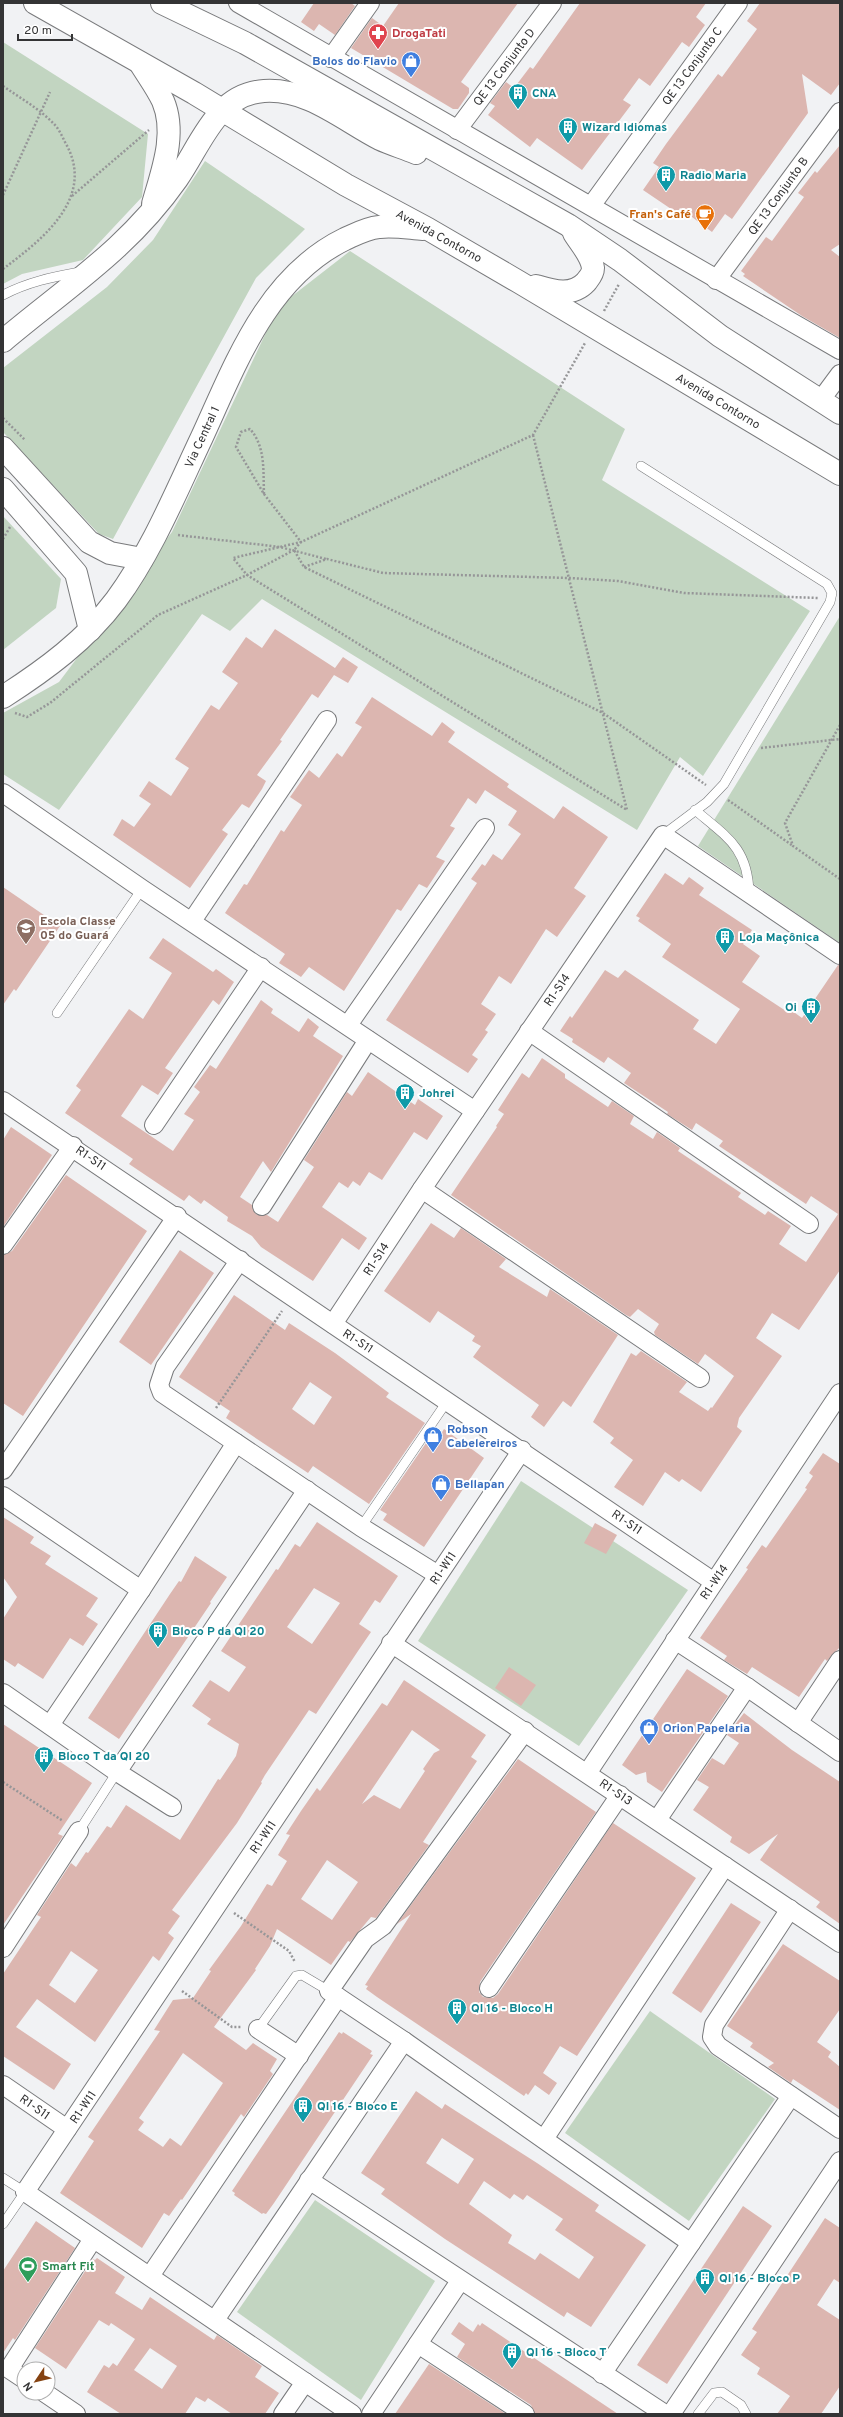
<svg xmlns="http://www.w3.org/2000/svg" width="843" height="2417" viewBox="0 0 843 2417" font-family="Overpass,sans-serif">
<rect width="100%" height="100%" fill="#f1f2f4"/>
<g fill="#c2d5c1">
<polygon points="3,42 148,134 142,197 83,260 22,274 3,284"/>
<polygon points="205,161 305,229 256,278 113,539 99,534 3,432 3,368 107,287 153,240"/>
<polygon points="350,251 625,429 602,480 810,611 703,776 680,757 637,830 262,599 230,631 202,614 59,810 3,774 3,713 59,682 172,532 278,307"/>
<polygon points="3,516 61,579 56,608 3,650"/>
<polygon points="840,616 840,943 698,846"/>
<polygon points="521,1481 688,1590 579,1746 418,1641"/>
<polygon points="650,2011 775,2099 689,2221 565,2133"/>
<polygon points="315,2200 435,2281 361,2400 237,2312"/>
</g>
<g fill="#dcb6b0" fill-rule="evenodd">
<polygon points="314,3 351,3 355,6 335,35 319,24 314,31 301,22"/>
<polygon points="399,3 518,3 461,82 469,88 469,93 458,109 453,109 351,48 372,18 383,26"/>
<polygon points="580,3 706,3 696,17 705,25 689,47 682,42 650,86 639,78 623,100 631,105 582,170 537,138 530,147 488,115 495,106 490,103 506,82 514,88 530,67 533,69"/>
<polygon points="760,3 840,3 840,83 831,95 802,74 808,113 732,219 725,214 712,232 680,208 677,213 643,190 659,167 653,163 666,144 718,74 722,77 757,29 747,21"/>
<polygon points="840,145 840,244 831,250 840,257 840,338 802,316 743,276 745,274 741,271 766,237 772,241 804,197 798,193 815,171 817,173"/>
<polygon points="275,629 335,668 343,657 358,667 348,683 334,675 318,698 312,694 280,740 282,741 257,775 266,781 262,789 249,808 242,804 222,830 228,834 190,888 113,835 122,819 134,827 151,804 139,796 149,781 171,796 189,768 175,759 211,705 219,710 238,683 222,672 246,637 262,648"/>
<polygon points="372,697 432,736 442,722 455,732 448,742 509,784 507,787 554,819 563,806 608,837 574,888 586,896 557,937 546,929 511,984 499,976 481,1004 496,1014 485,1030 488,1032 472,1055 478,1059 468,1073 386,1020 477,883 471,879 482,864 485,866 493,854 502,860 521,834 508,825 517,811 485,790 476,804 468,798 450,826 455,828 436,857 445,861 427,888 419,884 401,911 397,909 344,991 309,967 301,977 279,963 285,954 225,913 244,884 247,885 281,830 284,832 302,805 290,797 309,770 319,778 337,753 342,757 362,727 355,723"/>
<polygon points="665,873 683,885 689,877 704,888 699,895 752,930 743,944 760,956 742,982 789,1013 791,1010 802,1018 838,965 840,965 840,1270 799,1330 772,1313 756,1338 782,1356 739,1418 737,1427 742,1431 701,1492 682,1479 679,1482 665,1472 643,1506 614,1487 633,1460 610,1443 614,1438 593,1422 631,1353 636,1356 641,1351 687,1382 679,1392 708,1411 711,1407 712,1408 734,1376 705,1354 698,1364 655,1335 654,1332 659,1324 638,1309 630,1317 626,1315 451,1195 497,1127 496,1126 504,1114 498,1110 522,1073 529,1078 542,1058 565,1074 565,1078 608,1107 612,1101 634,1116 630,1124 653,1139 657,1132 680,1148 678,1151 741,1193 738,1197 765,1215 768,1211 791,1226 779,1244 806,1262 838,1214 811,1196 806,1204 719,1146 723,1141 696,1123 692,1130 667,1114 668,1112 624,1083 631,1073 608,1057 604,1063 572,1042 573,1039 560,1031 570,1016 572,1018 605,970 618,978 625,970 699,1020 693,1029 716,1044 740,1009 662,957 671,944 638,921 640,918 636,916"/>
<polygon points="3,887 60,926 16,991 14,989 3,1005"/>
<polygon points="163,938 213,972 216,969 234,982 219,1005 213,1000 165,1068 173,1073 158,1095 142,1085 121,1116 173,1151 194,1120 184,1114 200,1092 194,1087 210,1065 216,1069 261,1000 273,1009 271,1013 299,1032 308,1018 319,1027 313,1036 343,1056 271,1172 263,1161 240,1197 252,1205 253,1210 257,1215 267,1215 278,1222 314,1167 304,1160 347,1092 352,1096 368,1072 415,1105 418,1099 443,1116 427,1140 414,1132 382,1180 369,1172 360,1186 353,1181 348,1188 339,1182 322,1207 367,1238 359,1250 342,1238 313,1281 261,1247 252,1236 227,1221 228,1217 204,1200 201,1204 189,1195 184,1201 129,1164 133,1159 65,1113 81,1090 76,1086 129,1009 143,1019 172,973 149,958"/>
<polygon points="11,1127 52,1155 3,1227 3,1140"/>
<polygon points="66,1175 147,1231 23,1416 3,1403 3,1255 12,1251"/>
<polygon points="431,1223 454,1238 461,1228 506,1259 499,1267 547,1297 550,1289 618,1335 571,1407 563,1401 544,1427 531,1417 539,1405 473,1357 481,1346 472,1341 475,1336 438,1311 430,1323 384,1291"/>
<polygon points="180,1250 214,1273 151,1365 119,1342"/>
<path d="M234,1295L285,1330L289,1323L335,1353L389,1393L386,1397L425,1423L369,1504L313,1466L308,1473L263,1443L226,1418L230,1411L179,1377ZM310,1382L332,1397L314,1425L292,1409Z"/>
<polygon points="444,1429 484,1458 424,1547 383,1520 387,1514 380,1510 435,1430 441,1434"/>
<polygon points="823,1453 840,1464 840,1647 827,1661 825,1659 799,1697 752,1667 747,1674 724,1660 727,1656 700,1638 748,1569 746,1568 762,1545 766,1548 807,1489 805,1488 813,1476 809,1473"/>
<polygon points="3,1517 34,1537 30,1543 51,1556 45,1564 98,1598 86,1616 98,1624 83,1646 70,1638 43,1679 18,1663 15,1667 3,1659 3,1619 17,1597 3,1577"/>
<path d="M317,1522L398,1576L380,1603L375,1600L359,1624L371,1632L358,1651L316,1714L309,1710L265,1775L261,1782L262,1783L237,1823L172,1910L180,1916L168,1933L174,1938L159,1961L153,1956L95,2042L37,1999L16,2027L71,2064L54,2090L3,2056V1974L41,1917L37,1915L71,1863L76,1867L86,1852L88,1853L107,1826L111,1828L126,1805L180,1840L218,1779L220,1780L236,1756L239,1744L207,1724L211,1719L192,1706L210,1680L229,1692L246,1667L221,1651L276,1569L278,1570L295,1544L300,1547ZM314,1588L340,1603L312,1644L287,1627ZM71,1951L98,1970L75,2003L49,1985Z"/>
<polygon points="595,1523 617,1535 606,1554 584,1543"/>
<polygon points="195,1556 227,1577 210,1602 211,1603 119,1739 88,1718 170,1594 179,1581 181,1582"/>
<polygon points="509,1667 536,1685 521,1706 495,1688"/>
<polygon points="687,1669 728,1696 662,1792 647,1782 646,1772 636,1775 622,1765"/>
<path d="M404,1680L486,1735L471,1757L477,1761L423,1842L429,1845L376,1918L371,1917L350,1942L348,1941L331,1965L277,1929L270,1946L255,1969L256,1970L214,2027L246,2050L253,2043L277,2059L270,2071L273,2074L244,2117L241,2114L182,2200L181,2199L169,2216L164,2213L142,2248L60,2193L94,2141L88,2137L160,2031L154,2030L173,2000L193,1998L211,1971L209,1970L241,1926L267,1884L272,1886L287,1861L278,1855L290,1835L286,1834L301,1811L317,1788L320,1791L382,1703L387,1706ZM412,1730L440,1750L434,1753L423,1769L425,1771L400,1809L374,1795L362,1804ZM327,1860L358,1882L332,1920L301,1899ZM183,2053L223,2083L181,2146L170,2138L163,2147L138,2130L144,2122L139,2118Z"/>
<polygon points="744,1713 792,1750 840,1782 840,1924 816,1907 820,1902 760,1860 778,1834 749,1854 730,1842 732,1837 693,1810 709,1787 697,1780 712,1758 724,1765 739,1743 727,1735"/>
<polygon points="3,1724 92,1783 58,1834 63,1836 3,1925"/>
<polygon points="518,1759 596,1812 480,1982 479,1992 483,1997 493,1998 498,1994 613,1823 696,1878 577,2056 560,2046 543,2073 557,2083 549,2095 535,2085 528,2095 526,2093 524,2096 377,1997 366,1989 368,1986 365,1985 411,1914 397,1924"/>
<polygon points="731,1903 761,1922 701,2013 672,1993"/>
<polygon points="783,1944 840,1981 840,2009 817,2042 831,2052 828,2057 840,2067 840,2110 793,2079 791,2083 768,2067 774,2063 750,2047 753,2043 727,2026"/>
<polygon points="339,2032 342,2034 343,2032 372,2051 370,2054 373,2055 274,2203 266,2214 263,2213 262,2214 234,2195 235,2193 232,2191"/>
<path d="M416,2091L442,2109L445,2104L537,2163L599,2205L595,2211L646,2245L591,2327L567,2312L564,2317L445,2239L381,2194L385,2189L361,2173ZM442,2138L474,2159L458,2184L426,2163ZM484,2181L510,2199L514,2194L523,2200L527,2195L563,2219L555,2230L594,2257L579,2279L540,2253L535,2260L508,2243L512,2235L469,2204Z"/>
<polygon points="743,2206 772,2226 667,2384 637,2365"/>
<polygon points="825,2218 840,2228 840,2283 834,2279 817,2305 840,2320 840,2386 821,2414 777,2414 790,2396 757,2374 760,2368 741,2355 757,2332 752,2329"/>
<polygon points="36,2221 75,2248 15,2340 13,2338 3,2353 3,2271"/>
<path d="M97,2258L125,2277L115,2293L142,2310L150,2297L214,2340L217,2335L262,2366L255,2377L279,2393L265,2414H232L208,2398L205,2402L196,2397L185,2414H121L87,2392L104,2365L109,2368L113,2363L117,2366L135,2339L111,2323L109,2326L99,2320L66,2369L35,2348L93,2259L95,2260ZM150,2348L177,2366L162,2389L134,2370Z"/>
<polygon points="459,2322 473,2332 478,2324 480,2326 482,2323 618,2414 535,2414 531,2405 457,2357 465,2344 451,2334"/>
<polygon points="429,2364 506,2414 395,2414"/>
</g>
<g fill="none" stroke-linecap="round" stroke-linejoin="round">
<defs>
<g id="service">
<path d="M3,295C28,282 52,277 80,272"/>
<polyline points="641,466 827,584 832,593 830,602 724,784 707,802 663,835"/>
<path d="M695,810C727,837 748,848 749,893"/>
<polyline points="57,1013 142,889"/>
<polyline points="361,1527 448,1400"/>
<polyline points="79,1831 117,1772"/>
<polyline points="258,2029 296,1976 302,1975 329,1991"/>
<polyline points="3,2178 25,2192 3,2224"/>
<polyline points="698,2414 714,2393 722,2392 741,2405 746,2414"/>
</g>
<g id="minor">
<polyline points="238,3 840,350"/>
<polyline points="331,58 370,3"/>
<polyline points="457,130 552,3"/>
<polyline points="591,206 738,3"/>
<polyline points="716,280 840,112"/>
<polyline points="820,401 840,374"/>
<polyline points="3,793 142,889 475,1111"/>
<polyline points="192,921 327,720"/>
<polyline points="348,1025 485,828"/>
<polyline points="529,1031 809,1224"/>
<polyline points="3,1101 714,1582"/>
<polyline points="154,1125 261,967"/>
<polyline points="422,1189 700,1378"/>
<polyline points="262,1206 368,1040"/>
<polyline points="3,1245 73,1146"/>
<polyline points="240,1260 165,1367 159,1385 162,1393 361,1527 438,1575"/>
<polyline points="333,1324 422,1189 663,835 840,955"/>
<polyline points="3,1470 177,1216"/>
<polyline points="3,1496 141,1590"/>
<polyline points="675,1640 747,1687 840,1752"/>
<polyline points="391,1643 840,1943"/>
<polyline points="3,1693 117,1772 172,1807"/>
<polyline points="798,1723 840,1660"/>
<polyline points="50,1725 141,1590 236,1443"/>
<polyline points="525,1731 383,1926 365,1939 329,1991 404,2041 691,2243"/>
<polyline points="117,1772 307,1490"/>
<polyline points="588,1772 840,1393"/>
<polyline points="657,1820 747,1687"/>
<polyline points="790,1909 714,2025 712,2037 718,2046 840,2129"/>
<polyline points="3,1948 79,1831"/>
<polyline points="489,1988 620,1795"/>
<polyline points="258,2029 299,2056"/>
<polyline points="3,2085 67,2129"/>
<polyline points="544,2139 725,1866"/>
<polyline points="309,2180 665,2414"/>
<polyline points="150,2276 338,1997"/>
<polyline points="215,2320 404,2041"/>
<polyline points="418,2344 525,2414"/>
<polyline points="602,2374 791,2096"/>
<polyline points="24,2379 9,2369 93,2239"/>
<polyline points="45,2393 76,2414"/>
<polyline points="283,2414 305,2382"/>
<path d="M352,2414L25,2192C192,1945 356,1697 522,1450"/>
<polyline points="371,2414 460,2281"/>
<polyline points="671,2414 840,2161"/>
</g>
<g id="secondary">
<polyline points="35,3 194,93 346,185 428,229 519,282 840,474"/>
<polyline points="162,3 245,43 568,225 620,260 720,336 840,413"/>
<path d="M140,63C148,76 157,88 163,101C177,134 162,172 153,204"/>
<path d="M536,286C553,291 572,297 586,282C589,278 593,274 593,268C592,256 580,243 574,233"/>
<path d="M3,341C67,287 128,249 177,179C201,145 216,94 264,91C308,88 343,120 380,139C391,144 404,148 416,153"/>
<polyline points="3,448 89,542 110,553 142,559"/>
<polyline points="3,489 76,573 90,630"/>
<path d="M3,697C45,670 86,640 116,600C152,551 176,492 202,437C236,363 267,277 345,239C356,234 367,228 379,227C393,225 409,228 423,229"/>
</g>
</defs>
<use href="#service" stroke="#797a7c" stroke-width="10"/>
<use href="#minor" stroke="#797a7c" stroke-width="20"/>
<use href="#secondary" stroke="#797a7c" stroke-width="24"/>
<g stroke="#969698" stroke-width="2.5" stroke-dasharray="2 2" stroke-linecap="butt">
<path d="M3,86C20,98 40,109 54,124C59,129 62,136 65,142C97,197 43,239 3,269"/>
<polyline points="3,195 50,92"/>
<polyline points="72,196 149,130"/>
<polyline points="604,311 619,284"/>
<polyline points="3,418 25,440"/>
<polyline points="533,435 627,810 247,575 233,558 301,542 533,435 585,343"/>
<path d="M264,494C263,472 266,447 250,429L241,432L236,447L264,494L301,542L294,550L304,567L603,713L706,785"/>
<polyline points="178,535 280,547 326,559"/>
<polyline points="3,539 10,527"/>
<polyline points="304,567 327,559 383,573 569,578 618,581 684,593 818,598"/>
<polyline points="15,713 27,717 50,703 158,615 247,575 294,550"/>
<polyline points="840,725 785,823 793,846 840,879"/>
<polyline points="761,748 840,739"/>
<polyline points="728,800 793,846"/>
<polyline points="216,1408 282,1311"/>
<polyline points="3,1782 63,1821"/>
<polyline points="234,1913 289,1951 295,1962"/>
<polyline points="182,1991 232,2027 241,2027"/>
</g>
<use href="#service" stroke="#fff" stroke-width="9"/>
<use href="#minor" stroke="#fff" stroke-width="18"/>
<use href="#secondary" stroke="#fff" stroke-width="22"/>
</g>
<defs>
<symbol id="pharmacy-pin" viewBox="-11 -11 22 30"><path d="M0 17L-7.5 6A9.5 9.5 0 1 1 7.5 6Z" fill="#e0444e" stroke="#fff"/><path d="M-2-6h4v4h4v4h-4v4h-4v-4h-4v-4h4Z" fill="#fff"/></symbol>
<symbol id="shop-pin" viewBox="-11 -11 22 30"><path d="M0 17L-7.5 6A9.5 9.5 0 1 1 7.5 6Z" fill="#3f7fe0" stroke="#fff"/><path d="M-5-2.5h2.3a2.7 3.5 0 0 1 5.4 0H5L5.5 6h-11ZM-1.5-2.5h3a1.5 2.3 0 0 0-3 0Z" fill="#fff"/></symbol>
<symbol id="building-pin" viewBox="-11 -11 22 30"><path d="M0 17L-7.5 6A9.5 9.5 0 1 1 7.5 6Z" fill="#0f9aa8" stroke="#fff"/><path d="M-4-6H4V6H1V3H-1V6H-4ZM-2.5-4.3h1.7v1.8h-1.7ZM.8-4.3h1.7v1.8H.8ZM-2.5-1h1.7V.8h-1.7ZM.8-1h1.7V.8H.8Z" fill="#fff"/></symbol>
<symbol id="cafe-pin" viewBox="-11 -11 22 30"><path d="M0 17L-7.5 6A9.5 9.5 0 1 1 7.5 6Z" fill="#e8710a" stroke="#fff"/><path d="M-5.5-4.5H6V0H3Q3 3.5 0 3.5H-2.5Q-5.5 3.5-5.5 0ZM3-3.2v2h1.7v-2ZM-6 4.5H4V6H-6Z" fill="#fff"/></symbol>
<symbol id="school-pin" viewBox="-11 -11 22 30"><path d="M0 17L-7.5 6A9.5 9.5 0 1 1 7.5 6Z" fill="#8d6e63" stroke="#fff"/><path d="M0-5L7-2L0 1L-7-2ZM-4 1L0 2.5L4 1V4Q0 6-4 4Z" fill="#fff"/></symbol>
<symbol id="stadium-pin" viewBox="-11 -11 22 30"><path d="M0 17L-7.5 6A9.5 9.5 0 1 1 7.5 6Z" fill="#2e9e5b" stroke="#fff"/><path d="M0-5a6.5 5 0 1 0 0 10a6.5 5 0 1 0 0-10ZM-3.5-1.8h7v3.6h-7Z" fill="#fff"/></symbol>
</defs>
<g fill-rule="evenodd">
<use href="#pharmacy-pin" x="367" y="22" width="22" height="30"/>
<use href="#shop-pin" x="400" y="50" width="22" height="30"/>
<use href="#building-pin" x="507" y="82" width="22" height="30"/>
<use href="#building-pin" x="557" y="116" width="22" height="30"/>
<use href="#building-pin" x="655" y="164" width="22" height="30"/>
<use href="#cafe-pin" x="694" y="203" width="22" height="30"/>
<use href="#school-pin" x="15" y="917" width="22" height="30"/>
<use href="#building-pin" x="714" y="926" width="22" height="30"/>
<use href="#building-pin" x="800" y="996" width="22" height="30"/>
<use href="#building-pin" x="394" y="1082" width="22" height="30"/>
<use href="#shop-pin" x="422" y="1425" width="22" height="30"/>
<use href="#shop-pin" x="430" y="1473" width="22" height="30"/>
<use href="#building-pin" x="147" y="1620" width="22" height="30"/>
<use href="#shop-pin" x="638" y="1717" width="22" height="30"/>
<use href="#building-pin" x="33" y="1745" width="22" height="30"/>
<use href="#building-pin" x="446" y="1997" width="22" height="30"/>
<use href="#building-pin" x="292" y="2095" width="22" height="30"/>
<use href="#stadium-pin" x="17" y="2255" width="22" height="30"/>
<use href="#building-pin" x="694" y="2267" width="22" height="30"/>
<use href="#building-pin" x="501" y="2341" width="22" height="30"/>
</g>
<g text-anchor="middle" stroke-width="4" stroke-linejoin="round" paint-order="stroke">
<g font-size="12" font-weight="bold" fill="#be3a42" stroke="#fff" text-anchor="start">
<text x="392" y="37">DrogaTati</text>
</g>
<g font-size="12" font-weight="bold" fill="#366cbe" stroke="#fff" text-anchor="start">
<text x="397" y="65" text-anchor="end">Bolos do Flavio</text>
<text x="447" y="1433">Robson<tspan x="447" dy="14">Cabelereiros</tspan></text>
<text x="455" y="1488">Bellapan</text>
<text x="663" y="1732">Orion Papelaria</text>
</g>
<g font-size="12" fill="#343435" stroke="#fff">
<text transform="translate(692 66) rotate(-54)" y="4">QE 13 Conjunto C</text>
<text transform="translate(504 67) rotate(-53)" y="4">QE 13 Conjunto D</text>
<text transform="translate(778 196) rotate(-54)" y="4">QE 13 Conjunto B</text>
<text transform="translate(439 236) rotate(29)" y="4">Avenida Contorno</text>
<text transform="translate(718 401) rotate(31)" y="4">Avenida Contorno</text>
<text transform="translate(202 437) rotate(-65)" y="4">Via Central 1</text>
<text transform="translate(557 990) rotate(-56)" y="4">R1-S14</text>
<text transform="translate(91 1158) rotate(34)" y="4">R1-S11</text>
<text transform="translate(376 1259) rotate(-57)" y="4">R1-S14</text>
<text transform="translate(358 1341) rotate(33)" y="4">R1-S11</text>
<text transform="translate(627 1522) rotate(34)" y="4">R1-S11</text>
<text transform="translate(443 1568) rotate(-56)" y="4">R1-W11</text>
<text transform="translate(714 1582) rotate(-56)" y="4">R1-W14</text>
<text transform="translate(616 1792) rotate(34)" y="4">R1-S13</text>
<text transform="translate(263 1837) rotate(-56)" y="4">R1-W11</text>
<text transform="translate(35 2107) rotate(35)" y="4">R1-S11</text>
<text transform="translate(83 2107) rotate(-56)" y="4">R1-W11</text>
</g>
<g font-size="12" font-weight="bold" fill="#0d838f" stroke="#fff" text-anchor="start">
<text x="532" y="97">CNA</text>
<text x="582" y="131">Wizard Idiomas</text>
<text x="680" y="179">Radio Maria</text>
<text x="739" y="941">Loja Maçônica</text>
<text x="797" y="1011" text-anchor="end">Oi</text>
<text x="419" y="1097">Johrei</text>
<text x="172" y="1635">Bloco P da QI 20</text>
<text x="58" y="1760">Bloco T da QI 20</text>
<text x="471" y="2012">QI 16 - Bloco H</text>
<text x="317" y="2110">QI 16 - Bloco E</text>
<text x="719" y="2282">QI 16 - Bloco P</text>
<text x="526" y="2356">QI 16 - Bloco T</text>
</g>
<g font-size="12" font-weight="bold" fill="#c56008" stroke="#fff" text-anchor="end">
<text x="691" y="218">Fran's Café</text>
</g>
<g font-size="12" font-weight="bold" fill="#785e54" stroke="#fff" text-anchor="start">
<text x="40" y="925">Escola Classe<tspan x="40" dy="14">05 do Guará</tspan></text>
</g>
<g font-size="12" font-weight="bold" fill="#27864d" stroke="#fff" text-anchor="start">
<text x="42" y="2270">Smart Fit</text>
</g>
</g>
<rect width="843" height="2417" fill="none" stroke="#343435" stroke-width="8"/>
<g transform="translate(36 2381) rotate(235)"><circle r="19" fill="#ffffff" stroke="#aeaeae"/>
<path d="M0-3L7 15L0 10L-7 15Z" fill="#854312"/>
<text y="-6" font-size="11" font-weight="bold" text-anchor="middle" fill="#343435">N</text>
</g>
<path d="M18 34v6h54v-6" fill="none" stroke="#343435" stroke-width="2"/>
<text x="24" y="34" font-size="12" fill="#343435" stroke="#ffffff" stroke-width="3" paint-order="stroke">20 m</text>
</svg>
